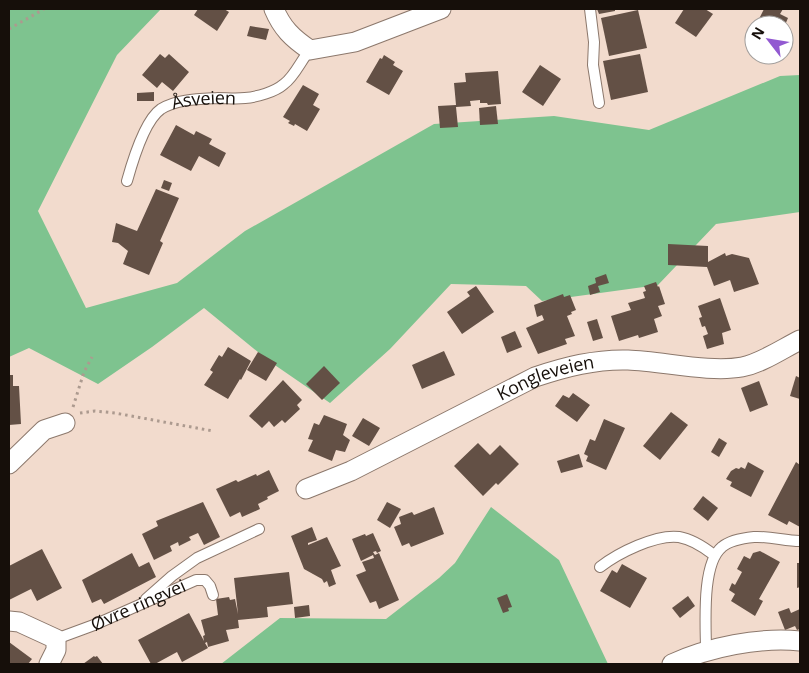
<svg xmlns="http://www.w3.org/2000/svg" width="809" height="673" viewBox="0 0 809 673" font-family="'Open Sans',sans-serif">
<rect width="100%" height="100%" fill="#f2dbcd"/>
<g fill="#7ec38f">
<polygon points="9,9 161,9 117,55 38,211 86,308 177,283 245,231 434,124 554,116 649,130 780,76 800,75 800,212 716,224 658,285 542,301 526,286 451,284 390,349 330,403 269,361 204,308 152,347 98,384 29,348 9,357"/>
<polygon points="491,507 559,560 608,664 221,664 280,618 386,619 439,578 455,563"/>
</g>
<g fill="#635045">
<polygon points="198,9 224,9 229,12 217,31 194,15"/>
<polygon points="597,9 615,9 615,11 599,14"/>
<polygon points="684,9 705,9 713,14 696,37 675,23"/>
<polygon points="764,9 783,9 780,14 788,18 785,25 756,25"/>
<polygon points="638,10 647,48 609,56 601,18"/>
<polygon points="250,26 269,29 266,40 247,36"/>
<polygon points="160,54 165,58 169,54 189,72 173,91 162,82 157,88 142,75"/>
<polygon points="640,54 648,92 611,100 603,61"/>
<polygon points="384,55 395,62 393,65 403,71 389,95 366,82 380,58 382,59"/>
<polygon points="540,65 561,79 543,106 522,92"/>
<polygon points="498,71 501,104 488,105 487,103 480,103 480,100 470,101 471,106 456,107 458,127 440,128 438,106 456,105 454,83 466,82 465,73"/>
<polygon points="303,85 319,94 313,105 320,109 307,131 295,124 294,126 288,123 290,121 283,117"/>
<polygon points="154,92 154,101 137,101 137,93"/>
<polygon points="496,106 498,124 480,125 479,108"/>
<polygon points="176,125 194,135 196,131 212,139 209,144 226,153 219,167 199,156 191,171 160,155"/>
<polygon points="164,180 172,183 169,191 161,188"/>
<polygon points="156,189 179,198 160,241 163,243 149,275 123,264 128,251 118,243 112,242 116,223 137,231"/>
<polygon points="668,244 708,246 708,262 725,253 726,256 732,254 749,258 759,284 734,292 730,280 714,286 707,267 668,265"/>
<polygon points="606,274 609,283 598,286 600,292 590,295 588,286 596,283 595,278"/>
<polygon points="656,282 658,287 659,286 665,304 658,306 662,316 654,319 658,332 639,338 638,335 619,341 611,316 631,310 628,303 645,298 643,292 646,291 644,286"/>
<polygon points="476,286 494,312 462,334 447,312 470,296 467,292"/>
<polygon points="563,294 564,297 570,295 576,310 571,312 572,314 567,316 575,336 565,339 567,344 538,354 526,328 544,320 542,315 537,317 534,305"/>
<polygon points="720,298 731,330 722,333 724,344 707,349 703,336 708,334 705,326 702,327 699,318 702,317 698,306"/>
<polygon points="597,319 603,338 593,341 587,322"/>
<polygon points="515,331 522,347 507,353 501,337"/>
<polygon points="228,347 251,361 241,380 240,379 228,399 204,385 213,372 210,370 219,355 222,357"/>
<polygon points="444,351 455,375 422,389 412,365"/>
<polygon points="258,352 277,363 266,381 247,370"/>
<polygon points="324,366 340,383 322,400 306,384"/>
<polygon points="9,375 13,375 13,386 19,386 21,424 9,425"/>
<polygon points="796,376 800,378 800,399 790,396"/>
<polygon points="283,380 302,400 297,405 300,409 285,423 282,420 274,427 269,421 262,428 249,416"/>
<polygon points="759,381 768,405 750,412 741,388"/>
<polygon points="573,393 590,405 577,422 555,406 563,395 569,398"/>
<polygon points="671,412 688,425 660,460 643,446"/>
<polygon points="324,415 347,424 343,435 350,440 345,452 336,450 332,461 308,451 313,440 308,439 314,423 319,425"/>
<polygon points="363,418 380,428 369,446 352,436"/>
<polygon points="604,419 625,428 606,470 586,461 588,456 584,454 590,439 595,441"/>
<polygon points="719,438 727,443 719,457 711,452"/>
<polygon points="478,443 490,455 500,445 519,464 498,485 496,483 483,496 454,466"/>
<polygon points="579,454 583,467 561,473 557,461"/>
<polygon points="748,462 764,471 751,497 730,486 732,482 726,479 731,471 736,468 739,469 741,467 745,469"/>
<polygon points="796,462 800,465 800,527 789,521 787,525 768,515"/>
<polygon points="269,470 279,491 267,497 268,499 258,504 260,509 242,517 240,512 230,517 216,489 236,480 238,482 256,474 257,476"/>
<polygon points="703,496 718,508 708,521 693,509"/>
<polygon points="203,502 220,537 204,545 198,533 189,537 191,540 179,546 178,542 170,546 172,551 154,560 142,534 158,526 156,521"/>
<polygon points="387,502 401,509 390,528 377,520"/>
<polygon points="434,507 444,534 411,547 409,543 402,546 394,527 401,524 399,517 412,512 414,515"/>
<polygon points="312,527 317,540 308,543 308,545 327,537 341,566 331,570 336,584 329,587 327,581 324,583 322,579 304,569 291,536"/>
<polygon points="373,533 381,551 377,553 376,551 373,552 375,555 379,553 399,600 379,609 376,601 370,603 356,575 366,571 362,562 374,558 373,555 361,561 352,539 365,534 366,536"/>
<polygon points="42,549 62,588 37,601 31,589 9,600 9,566"/>
<polygon points="760,551 780,562 759,599 763,601 755,616 731,601 735,594 729,590 732,583 735,585 742,572 737,569 744,556 750,559 753,553"/>
<polygon points="132,553 139,567 149,562 156,577 104,604 101,599 92,603 82,580"/>
<polygon points="797,563 800,563 800,587 797,588"/>
<polygon points="622,564 647,578 630,608 600,591 612,570 617,573"/>
<polygon points="289,572 293,604 267,607 268,617 238,620 239,628 226,630 229,641 208,647 207,642 205,643 208,648 182,662 177,652 155,664 151,664 138,640 189,613 204,641 203,636 205,635 201,620 218,615 216,599 229,597 230,600 235,599 238,614 234,578"/>
<polygon points="507,594 512,607 508,608 509,611 503,613 497,598"/>
<polygon points="688,596 695,606 680,618 672,608"/>
<polygon points="309,605 310,616 295,618 294,607"/>
<polygon points="789,608 791,613 800,609 800,629 797,630 795,626 785,630 778,612"/>
<polygon points="9,642 32,659 28,664 9,664"/>
<polygon points="94,656 95,657 97,656 103,664 83,664"/>
</g>
<g fill="none" stroke-linecap="round" stroke-linejoin="round">
<defs>
<g id="service">
<polyline points="590,9 594,42 593,65 599,103"/>
<path id="s1" d="M127,181C132,163 145,120 161,109C177,99 200,99 218,98C227,98 235,99 245,98C257,97 275,92 284,84C295,76 301,60 310,50"/>
<path d="M600,567C618,553 656,534 679,537C691,539 705,548 714,555"/>
<polyline points="146,599 172,576 197,558 259,529"/>
<path id="s2" d="M56,639L94,625L196,580H205L210,586L213,595"/>
<path d="M706,651C706,626 701,564 722,547C730,540 744,538 754,537C770,536 785,541 800,541"/>
</g>
<g id="minor">
<path d="M274,9C282,28 292,38 310,50L355,42L441,9"/>
<polyline points="9,464 44,430 65,423"/>
<path id="s3" d="M306,489L351,471L535,377C565,367 595,359 628,360C662,361 709,373 742,367C762,363 782,349 800,340"/>
<polyline points="9,621 19,622 56,639 56,650 49,664"/>
<path d="M672,664C709,647 759,637 800,641"/>
</g>
</defs>
<use href="#service" stroke="#8c786c" stroke-width="12"/>
<use href="#minor" stroke="#8c786c" stroke-width="21"/>
<g stroke="#ac9a8f" stroke-width="3" stroke-dasharray="2.5 4" stroke-linecap="butt">
<polyline points="9,29 44,9"/>
<polyline points="73,407 84,372 92,357"/>
<polyline points="80,413 95,411 115,413 213,431"/>
</g>
<use href="#service" stroke="#fff" stroke-width="10"/>
<use href="#minor" stroke="#fff" stroke-width="19"/>
</g>
<g text-anchor="middle" stroke-width="5" stroke-linejoin="round" paint-order="stroke">
<g font-size="18" fill="#160f0a" stroke="#fff">
<text dy="6" stroke="none"><textPath href="#s1" startOffset="125">Åsveien</textPath></text>
<text dy="6" stroke="none"><textPath href="#s3" startOffset="265">Kongleveien</textPath></text>
<text dy="6" stroke="none"><textPath href="#s2" startOffset="89">Øvre ringvei</textPath></text>
</g>
</g>
<rect width="809" height="673" fill="none" stroke="#160f0a" stroke-width="20"/>
<g transform="translate(769 40) rotate(301)"><circle r="24" fill="#ffffff" stroke="#a29f9d"/>
<path d="M0-4L9 19L0 12L-9 19Z" fill="#9259d1"/>
<text y="-8" font-size="14" font-weight="bold" text-anchor="middle" fill="#160f0a">N</text>
</g>
</svg>
